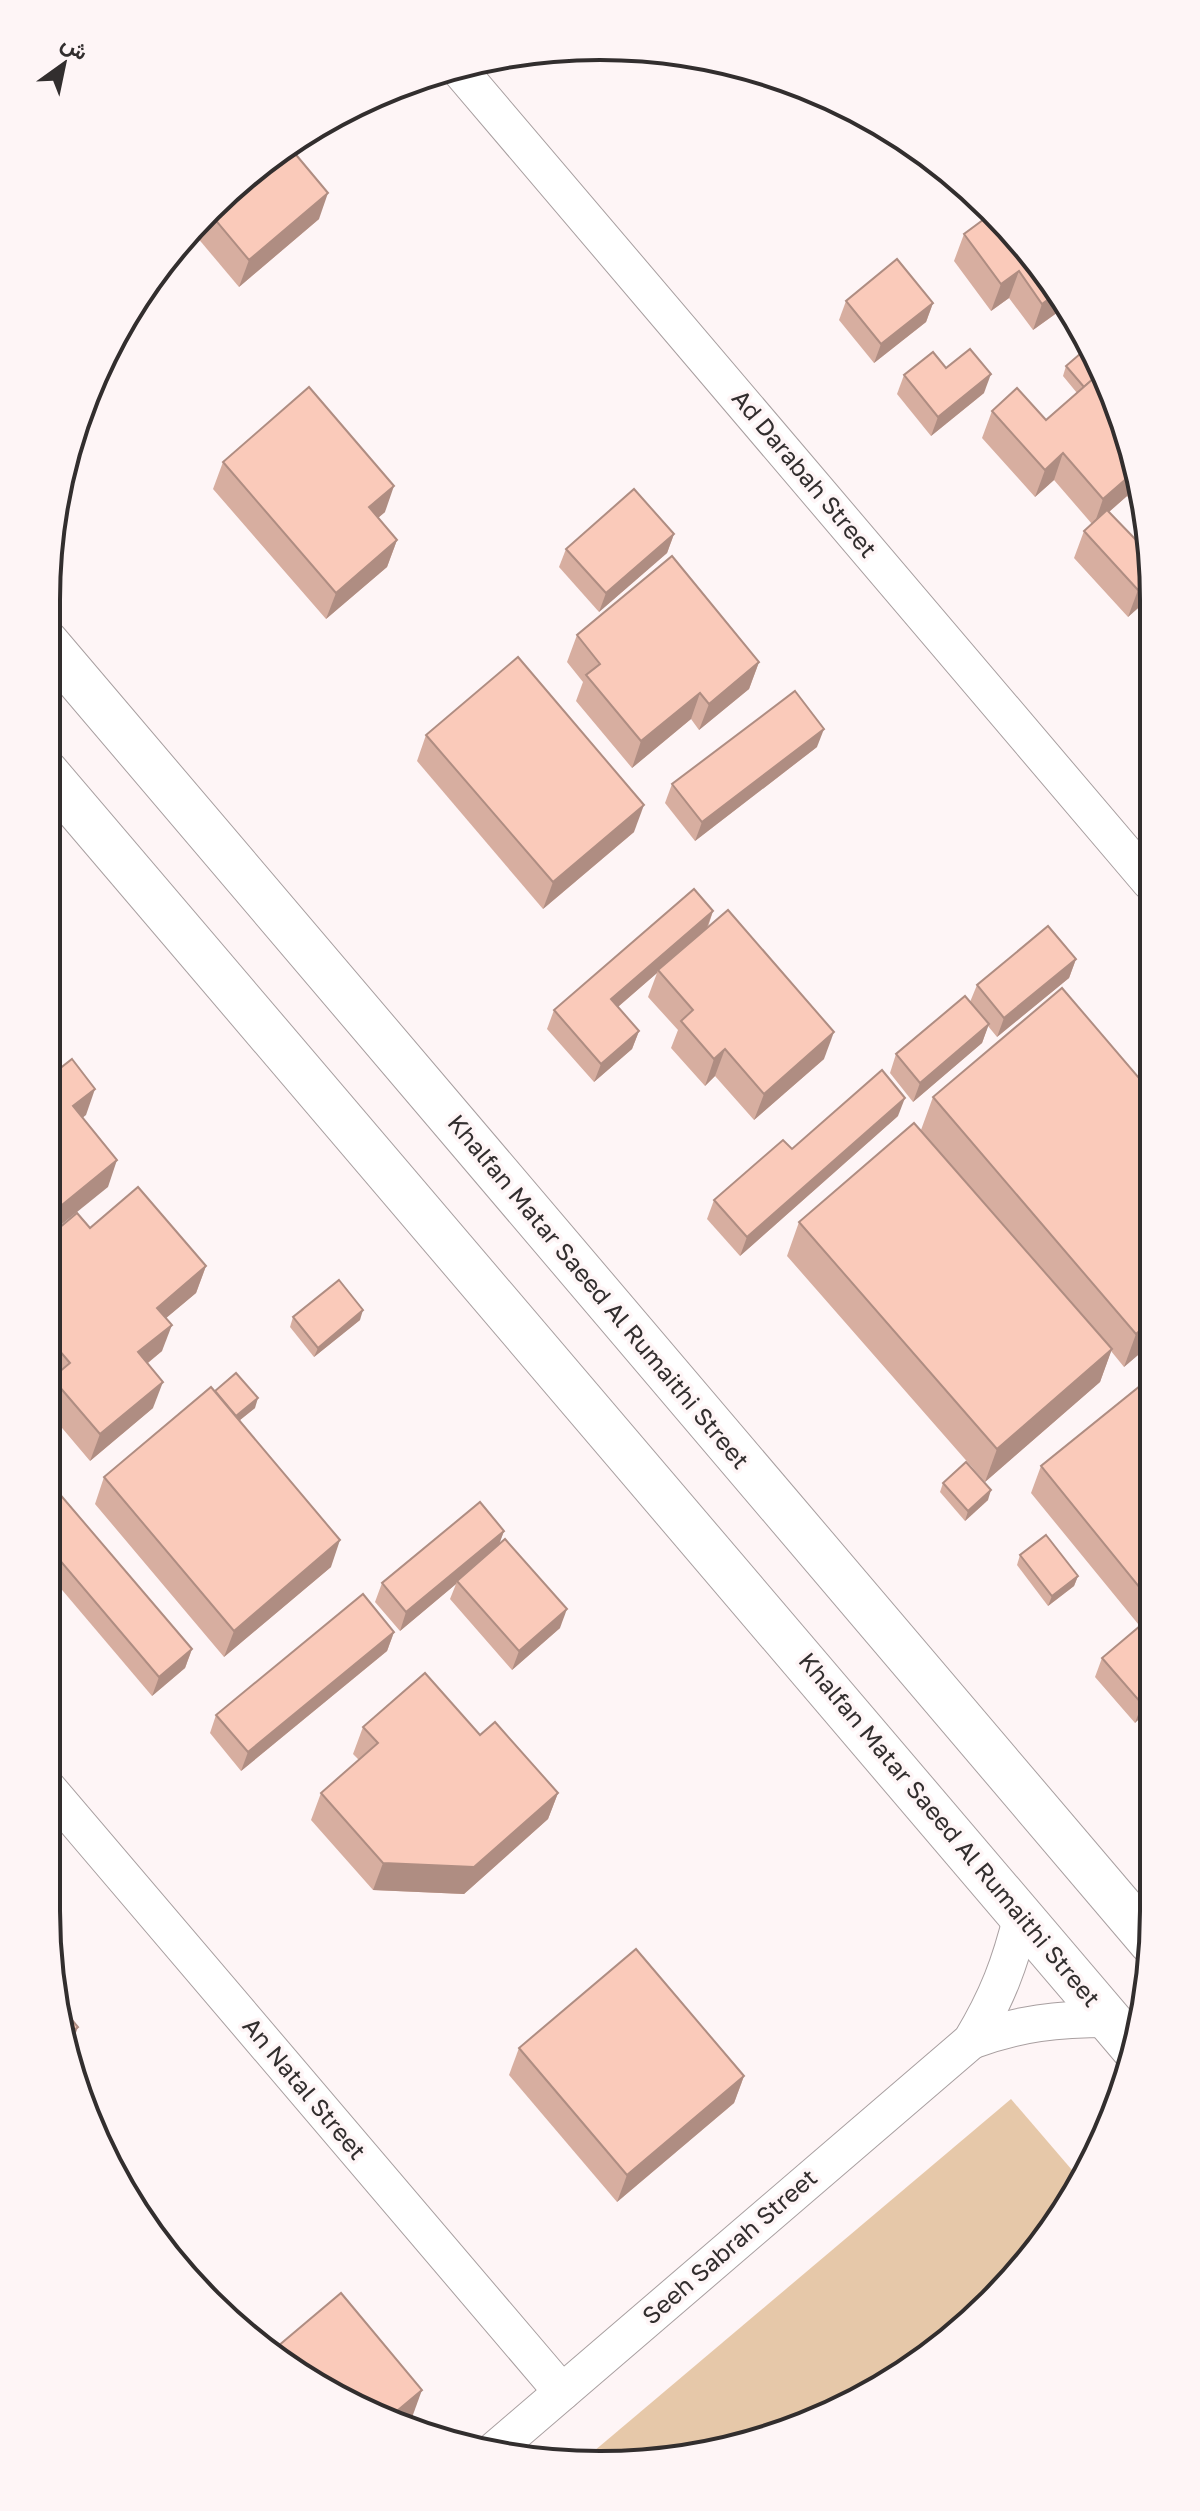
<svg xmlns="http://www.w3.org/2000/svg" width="1200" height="2511" viewBox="0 0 1200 2511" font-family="'Golos Text',Vazirmatn,sans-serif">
<rect width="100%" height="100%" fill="#fef5f6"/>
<polygon fill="#e6c8a9" points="1011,2099 1078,2177 1016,2277 937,2351 845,2408 673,2460 587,2457"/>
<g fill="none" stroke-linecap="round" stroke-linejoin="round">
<defs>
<g id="minor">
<polyline points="457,67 1150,882"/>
<polyline points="46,1786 562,2392"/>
<path d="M971,2041C1019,2023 1058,2019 1109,2019"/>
<path d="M490,2454L971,2041C997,1998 1010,1964 1022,1915"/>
</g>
<g id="tertiary">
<polyline points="46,642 1151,1942"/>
<polyline points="46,772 1134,2049"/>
</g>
</defs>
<use href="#minor" stroke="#a89fa0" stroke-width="38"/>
<use href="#tertiary" stroke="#a89fa0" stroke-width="46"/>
<use href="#minor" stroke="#fff" stroke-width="36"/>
<use href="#tertiary" stroke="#fff" stroke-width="44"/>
</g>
<g fill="#d7aea0">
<polygon points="209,208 319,219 239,287 191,230"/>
<polygon points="990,213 1040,263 1065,307 1033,330 1009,298 991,311 954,261 964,234 989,216"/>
<polygon points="846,301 933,303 926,322 874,363 839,320"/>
<polygon points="1066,366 1112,388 1144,507 1140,511 1127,496 1109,512 1139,543 1149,534 1149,602 1147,600 1128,617 1074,558 1084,531 1092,524 1054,480 1035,497 982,438 992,411 1046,420 1077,393 1063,376"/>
<polygon points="904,375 984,393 931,436 897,394"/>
<polygon points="223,462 385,512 378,518 397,540 387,567 326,619 213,489"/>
<polygon points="674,534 667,553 599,612 559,567 566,549"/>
<polygon points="577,635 759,662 749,689 699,730 691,719 632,768 576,701 583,682 567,662"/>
<polygon points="426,735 634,832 543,909 417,761"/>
<polygon points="817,747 695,841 665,803 672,784"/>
<polygon points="713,911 708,927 824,1059 754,1120 715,1076 705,1086 671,1048 678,1030 648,997 657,973 618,1007 639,1031 632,1049 594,1082 547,1029 554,1010"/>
<polygon points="1076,959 1069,978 997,1037 988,1026 982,1043 913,1102 890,1073 896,1054 970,1002 977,985"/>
<polygon points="1151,1092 1152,1343 1124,1367 1111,1351 1100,1382 985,1482 787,1256 799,1222 921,1130 933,1097"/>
<polygon points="898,1116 740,1256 707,1219 714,1200 792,1149"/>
<polygon points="46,1239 206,1266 196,1293 166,1318 162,1351 148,1363 153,1408 90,1461 46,1409 46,1393 51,1379 46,1373"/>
<polygon points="293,1317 360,1320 314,1357 290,1327"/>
<polygon points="215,1391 255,1408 240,1420 331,1567 224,1657 95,1504 104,1477"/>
<polygon points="1152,1401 1153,1735 1139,1719 1135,1723 1095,1677 1102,1658 1143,1630 1031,1493 1041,1466"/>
<polygon points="46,1478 192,1649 185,1668 152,1696 46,1571"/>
<polygon points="943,1483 988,1500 965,1521 940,1492"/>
<polygon points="504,1531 499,1544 560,1628 512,1670 450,1599 456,1584 400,1631 375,1602 382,1583"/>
<polygon points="1020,1555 1078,1576 1074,1586 1048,1606 1017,1565"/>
<polygon points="394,1632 387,1651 241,1771 210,1733 216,1715"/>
<polygon points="363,1727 480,1735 558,1793 548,1819 464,1894 373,1890 311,1820 321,1793 359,1760 353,1754"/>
<polygon points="519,2048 744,2076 734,2103 617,2202 509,2075"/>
</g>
<g fill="#af8d82">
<polygon points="328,193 319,219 239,287 249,260"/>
<polygon points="1019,271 1009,298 991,311 1001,284"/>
<polygon points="1057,293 1065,307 1033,330 1042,304"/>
<polygon points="933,303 926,322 874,363 881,344"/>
<polygon points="991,374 984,393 931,436 938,417"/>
<polygon points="1063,453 1054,480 1035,497 1045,470"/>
<polygon points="1134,472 1135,474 1127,496 1094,525 1103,499"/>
<polygon points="394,486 385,512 359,534 369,507"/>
<polygon points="674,534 667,553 599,612 606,593"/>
<polygon points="397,540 387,567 326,619 336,593"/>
<polygon points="1149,580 1149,594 1147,600 1128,617 1138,590"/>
<polygon points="759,662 749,689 699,730 709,704"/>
<polygon points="700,693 691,719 632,768 641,741"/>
<polygon points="824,729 817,747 695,841 702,822"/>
<polygon points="644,805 634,832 543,909 553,882"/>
<polygon points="713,911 706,930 658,970 657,973 605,1018 611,999"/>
<polygon points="1076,959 1069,978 997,1037 1004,1018"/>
<polygon points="989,1024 982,1043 913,1102 920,1083"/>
<polygon points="639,1031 632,1049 594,1082 601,1064"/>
<polygon points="834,1032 824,1059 754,1120 764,1094"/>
<polygon points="725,1049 715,1076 705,1086 714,1059"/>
<polygon points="95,1089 86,1115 64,1133 73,1106"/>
<polygon points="905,1098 898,1116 740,1256 747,1237"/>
<polygon points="117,1160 108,1187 46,1237 46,1218"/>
<polygon points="206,1266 196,1293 147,1334 157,1308"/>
<polygon points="363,1310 360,1320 314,1357 318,1348"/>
<polygon points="1152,1320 1152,1343 1124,1367 1136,1334"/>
<polygon points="172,1325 162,1351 128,1379 138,1352"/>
<polygon points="1112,1349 1100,1382 985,1482 997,1449"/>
<polygon points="163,1382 153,1408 90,1461 100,1434"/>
<polygon points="258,1398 255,1408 225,1432 229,1422"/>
<polygon points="58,1455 54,1465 46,1472 46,1465"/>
<polygon points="991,1490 988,1500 965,1521 968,1511"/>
<polygon points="504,1531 497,1550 457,1581 456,1584 400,1631 406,1612"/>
<polygon points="340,1540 331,1567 224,1657 234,1631"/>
<polygon points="1078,1576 1074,1586 1048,1606 1052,1596"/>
<polygon points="567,1609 560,1628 512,1670 519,1651"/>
<polygon points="394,1632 387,1651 241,1771 248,1752"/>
<polygon points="192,1649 185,1668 152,1696 159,1677"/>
<polygon points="1146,1701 1139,1719 1135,1723 1142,1704"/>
<polygon points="558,1793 548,1819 464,1894 373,1890 383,1863"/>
<polygon points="78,2027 69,2052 67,2036"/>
<polygon points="744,2076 734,2103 617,2202 627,2175"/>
<polygon points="422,2390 410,2423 405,2428 385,2421"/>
</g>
<g fill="#facaba" stroke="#af8d82" stroke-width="2">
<polygon points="287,144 328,193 249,260 207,210"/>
<polygon points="991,214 1040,263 1057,293 1042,304 1019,271 1001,284 964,234"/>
<polygon points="897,259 933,303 881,344 846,301"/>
<polygon points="1088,347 1102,371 1084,387 1066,366"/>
<polygon points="970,349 991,374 938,417 904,375 933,352 946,368"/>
<polygon points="1102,371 1112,388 1134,472 1103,499 1063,453 1045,470 992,411 1017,388 1046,420"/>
<polygon points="309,387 394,486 369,507 397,540 336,593 223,462"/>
<polygon points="634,489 674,534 606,593 566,549"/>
<polygon points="1107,510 1139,543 1149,534 1149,580 1138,590 1084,531"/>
<polygon points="672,556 759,662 709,704 700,693 641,741 586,675 600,664 577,635"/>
<polygon points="518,657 644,805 553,882 426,735"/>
<polygon points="795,691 824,729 702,822 672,784"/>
<polygon points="694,889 713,911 611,999 639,1031 601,1064 554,1010"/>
<polygon points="728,910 834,1032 764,1094 725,1049 714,1059 681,1021 693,1010 658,970"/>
<polygon points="1048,926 1076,959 1004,1018 977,985"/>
<polygon points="1062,988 1151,1092 1152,1320 1136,1334 933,1097"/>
<polygon points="965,996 989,1024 920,1083 896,1054"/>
<polygon points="72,1059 95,1089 73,1106 117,1160 46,1218 46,1074 49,1077"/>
<polygon points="882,1070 905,1098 747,1237 714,1200 783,1140 792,1149"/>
<polygon points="914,1123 1112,1349 997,1449 799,1222"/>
<polygon points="138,1187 206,1266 157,1308 172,1325 138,1352 163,1382 100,1434 52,1378 70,1363 46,1335 46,1239 77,1213 90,1228"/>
<polygon points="339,1280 363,1310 318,1348 293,1317"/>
<polygon points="236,1373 258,1398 236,1416 215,1391"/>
<polygon points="1140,1386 1152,1401 1153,1604 1041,1466"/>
<polygon points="211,1387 340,1540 234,1631 104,1477"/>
<polygon points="46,1442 58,1455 46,1465"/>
<polygon points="966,1462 991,1490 968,1511 943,1483"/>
<polygon points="46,1478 192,1649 159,1677 46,1544"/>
<polygon points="480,1502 504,1531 406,1612 382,1583"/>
<polygon points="1046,1535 1078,1576 1052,1596 1020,1555"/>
<polygon points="505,1539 567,1609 519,1651 457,1581"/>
<polygon points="363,1594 394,1632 248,1752 216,1715"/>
<polygon points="1140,1626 1153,1642 1153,1689 1149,1693 1146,1701 1142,1704 1102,1658"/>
<polygon points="425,1673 480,1735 495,1722 558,1793 474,1867 383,1863 321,1793 378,1743 363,1727"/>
<polygon points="636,1949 744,2076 627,2175 519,2048"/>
<polygon points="62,2008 78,2027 67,2036"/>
<polygon points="341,2293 422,2390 385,2421 293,2372 271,2352"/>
</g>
<g text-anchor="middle" stroke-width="7" stroke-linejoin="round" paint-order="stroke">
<g font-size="24" fill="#322e2e" stroke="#fef5f6">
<text transform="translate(804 474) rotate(50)" y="8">Ad Darabah Street</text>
<text transform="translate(598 1292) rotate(50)" y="8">Khalfan Matar Saeed Al Rumaithi Street</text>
<text transform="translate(949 1830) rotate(50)" y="8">Khalfan Matar Saeed Al Rumaithi Street</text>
<text transform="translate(304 2089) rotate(50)" y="8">An Natal Street</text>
<text transform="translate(730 2247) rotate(-41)" y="8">Seeh Sabrah Street</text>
</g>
</g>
<path d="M0 0H1200V2511H0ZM600 60H600A540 540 0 0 1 1140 600V1911A540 540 0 0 1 600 2451H600A540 540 0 0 1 60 1911V600A540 540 0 0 1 600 60Z" fill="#fef5f6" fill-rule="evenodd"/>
<path fill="none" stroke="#322e2e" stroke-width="4" d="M600 60H600A540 540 0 0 1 1140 600V1911A540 540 0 0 1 600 2451H600A540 540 0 0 1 60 1911V600A540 540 0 0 1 600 60Z"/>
<g transform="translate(64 64) rotate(33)" stroke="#fef5f6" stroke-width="6" paint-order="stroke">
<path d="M0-6L14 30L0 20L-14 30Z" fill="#322e2e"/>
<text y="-12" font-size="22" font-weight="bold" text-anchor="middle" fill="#322e2e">ش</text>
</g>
</svg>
